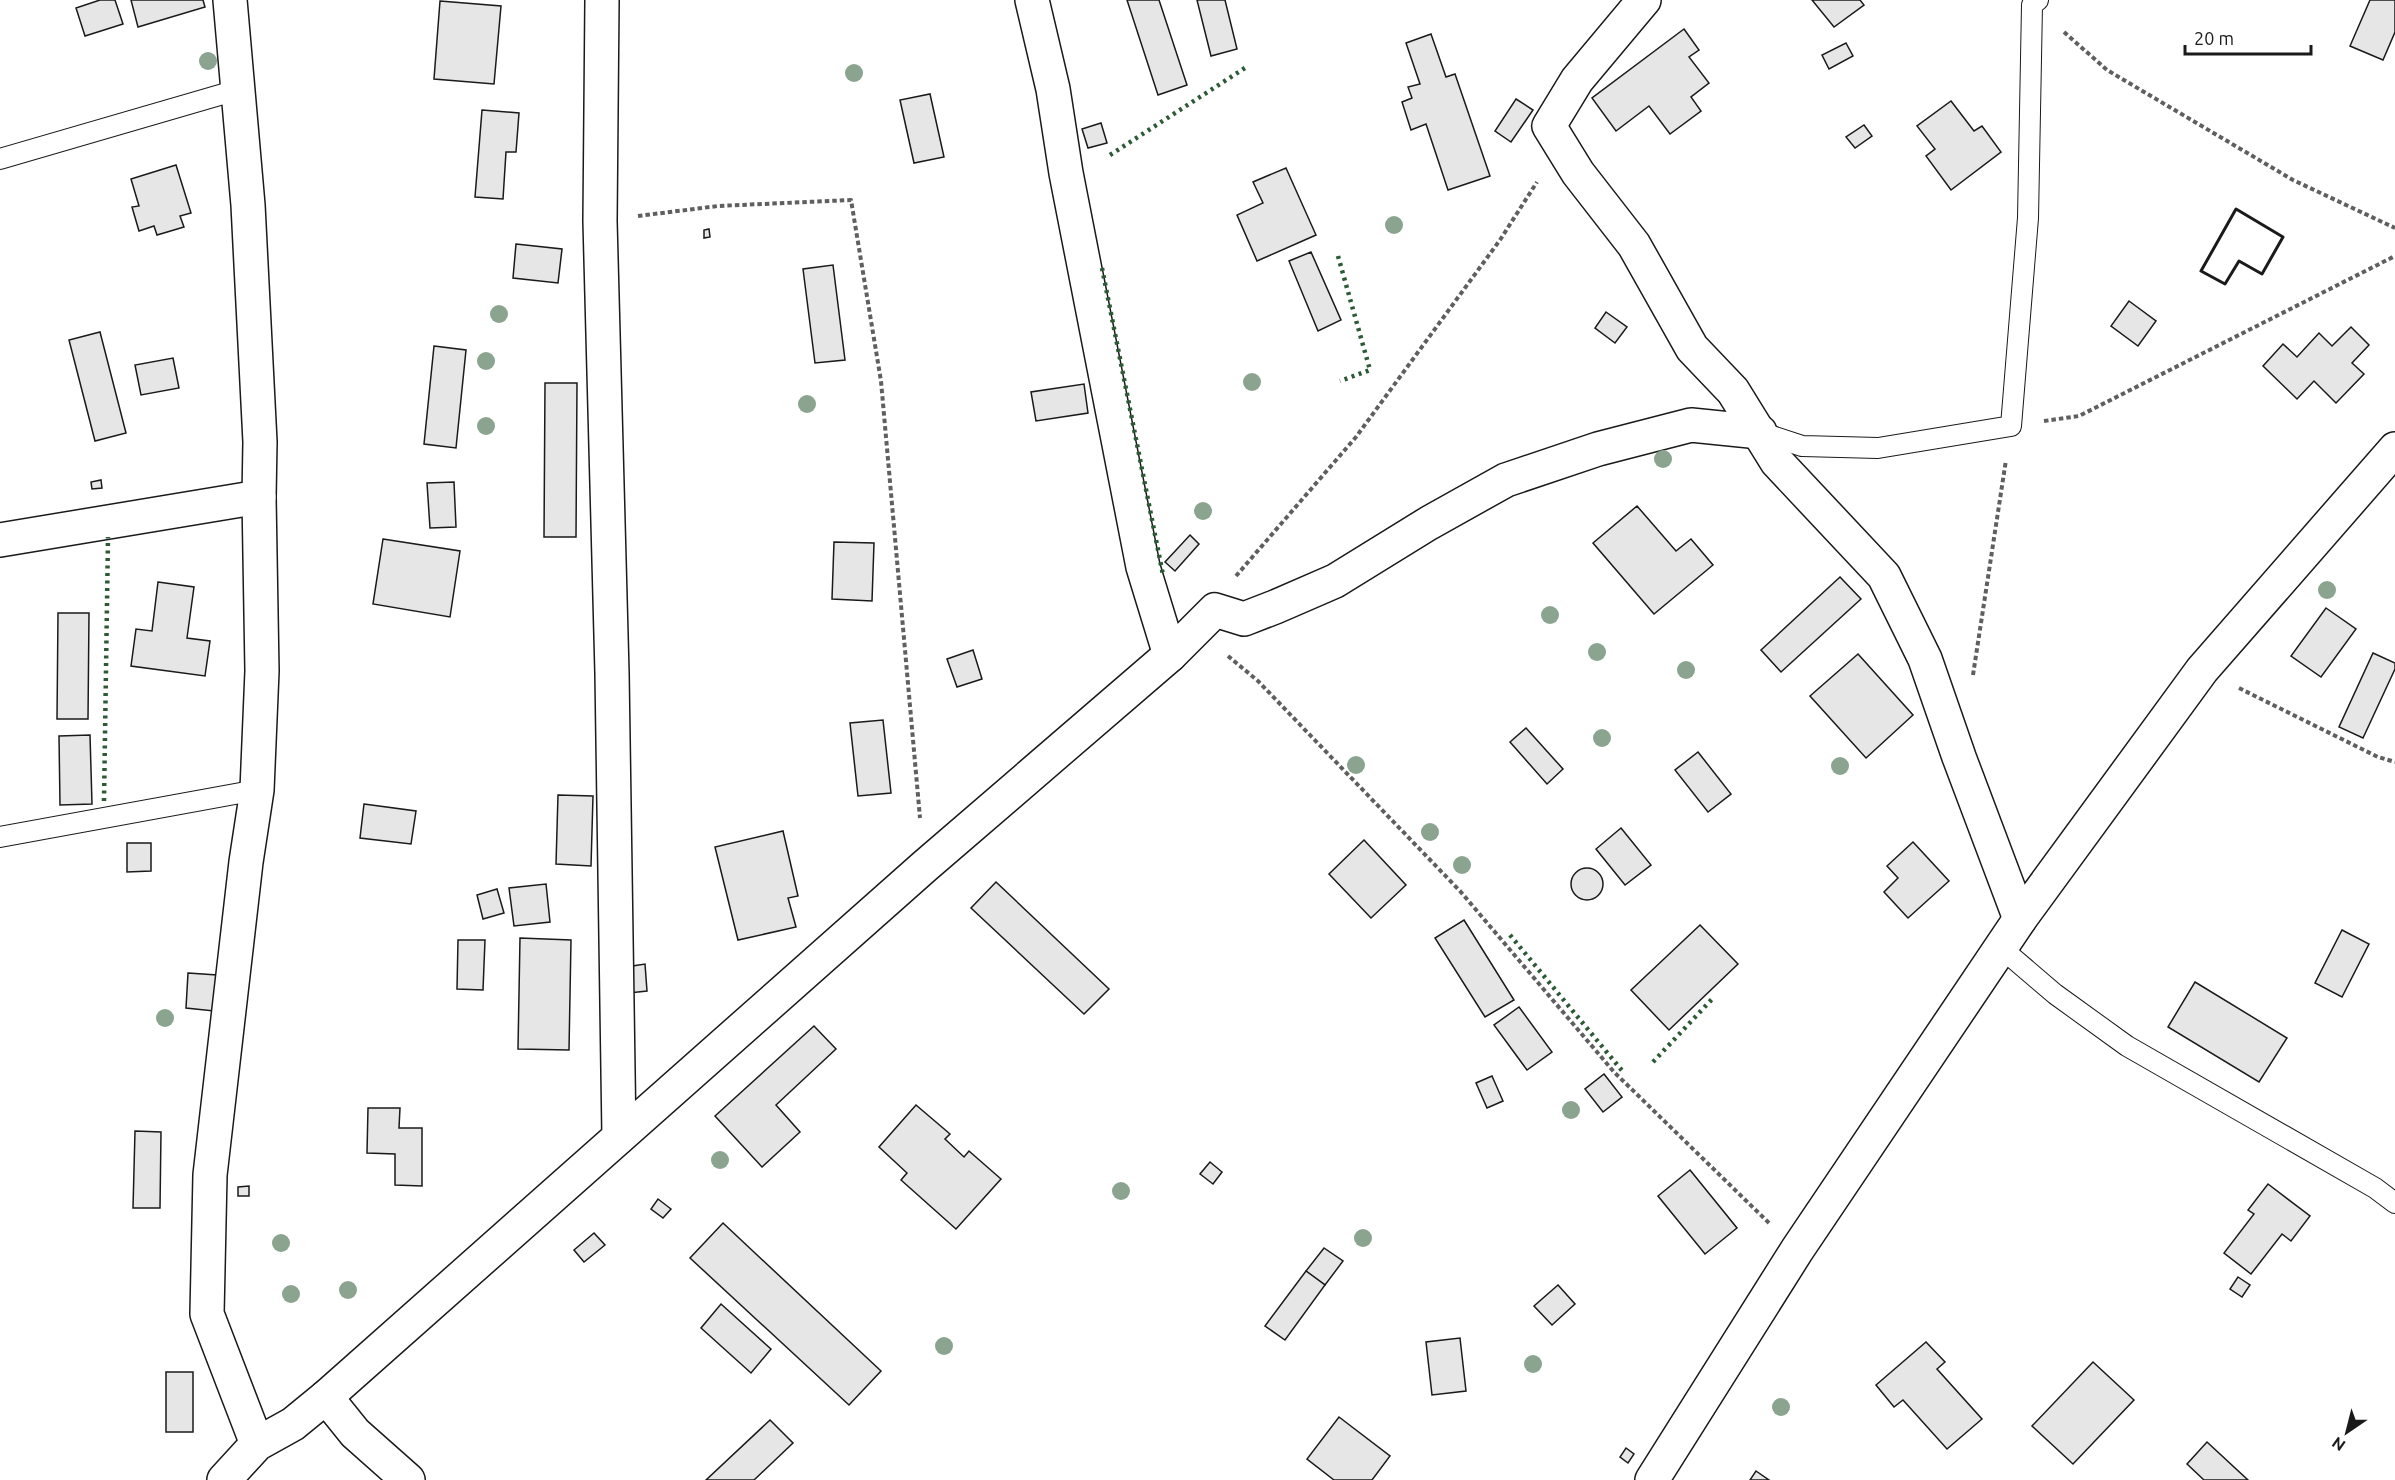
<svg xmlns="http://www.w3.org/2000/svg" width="2395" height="1480" viewBox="0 0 2395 1480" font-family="Ubuntu,sans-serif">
<rect width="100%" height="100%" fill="#fff"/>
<g fill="#e6e6e6" stroke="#1a1a1a" stroke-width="1.5">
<polygon points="100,0 115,0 123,24 85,36 76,8"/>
<polygon points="131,0 203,0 205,7 138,27"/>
<polygon points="1127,0 1159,0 1187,85 1158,95"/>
<polygon points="1197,0 1225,0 1237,49 1211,56"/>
<polygon points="1812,0 1860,0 1864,5 1834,27"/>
<polygon points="2370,0 2395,0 2395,32 2383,60 2350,46"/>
<polygon points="440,1 501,6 494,84 434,79"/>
<polygon points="1684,29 1699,50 1689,57 1709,83 1691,97 1701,111 1670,134 1649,106 1616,131 1592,98"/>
<polygon points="1431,34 1446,77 1455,74 1490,176 1448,190 1426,124 1411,130 1402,102 1412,98 1408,87 1420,84 1406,43"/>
<polygon points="1846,43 1853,56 1829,69 1822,55"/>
<polygon points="930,94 944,157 914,163 900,100"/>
<polygon points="1516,99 1533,110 1511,142 1495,131"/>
<polygon points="1951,101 1974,131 1982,126 2001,152 1951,190 1926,156 1935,149 1917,126"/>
<polygon points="482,110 519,113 516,152 506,152 503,199 475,197"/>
<polygon points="1101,123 1107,143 1088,148 1082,129"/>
<polygon points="1864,125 1872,136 1855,148 1846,137"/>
<polygon points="176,165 191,213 180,216 184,227 157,235 154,226 139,231 132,207 139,206 131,179"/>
<polygon points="1286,168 1316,235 1257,261 1237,215 1263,203 1253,182"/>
<polygon points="709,229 710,237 704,238 704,230"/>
<polygon points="516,244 562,249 558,283 513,278"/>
<polygon points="1311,252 1341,320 1318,331 1289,261"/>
<polygon points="833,265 845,360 815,363 803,269"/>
<polygon points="2129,301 2156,321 2138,346 2111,326"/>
<polygon points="1606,312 1627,327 1615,343 1595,328"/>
<polygon points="2351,327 2369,345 2352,363 2364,374 2336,403 2314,381 2297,399 2263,366 2283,344 2297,357 2319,333 2332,346"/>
<polygon points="100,332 126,433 95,441 69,340"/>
<polygon points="434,346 466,350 456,448 424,444"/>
<polygon points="173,358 179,388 141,395 135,365"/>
<polygon points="545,383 577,383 576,537 544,537"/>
<polygon points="1084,384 1088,413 1036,421 1031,392"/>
<polygon points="101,480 102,488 92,489 91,482"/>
<polygon points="454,482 456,527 430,528 427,483"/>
<polygon points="1637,506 1676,551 1691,539 1713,565 1654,614 1593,543"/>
<polygon points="1190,535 1199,544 1175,571 1165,562"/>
<polygon points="383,539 460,551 450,617 373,604"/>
<polygon points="834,542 874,543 872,601 832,599"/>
<polygon points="1840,577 1861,599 1781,672 1761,650"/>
<polygon points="158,582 194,587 187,638 210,641 205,676 131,666 136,629 152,631"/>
<polygon points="2326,608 2356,629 2321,677 2291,656"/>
<polygon points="58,613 89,613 88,719 57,719"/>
<polygon points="973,650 982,679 957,687 947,659"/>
<polygon points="2373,653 2395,663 2395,669 2363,738 2339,727"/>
<polygon points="1858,654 1913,715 1866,758 1810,696"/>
<polygon points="883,720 891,793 858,796 850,723"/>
<polygon points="1526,728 1563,769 1547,784 1510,742"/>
<polygon points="90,735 92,804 60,805 59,736"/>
<polygon points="1698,752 1731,794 1708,812 1675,770"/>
<polygon points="558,795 593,796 591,866 556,864"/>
<polygon points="364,804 416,811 411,844 360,838"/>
<polygon points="1621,828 1651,865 1625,885 1596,849"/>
<polygon points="783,831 798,896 788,898 796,927 738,940 715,847"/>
<polygon points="1364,840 1406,885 1371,918 1329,874"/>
<polygon points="1913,842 1949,881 1908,918 1884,892 1898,878 1887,866"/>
<polygon points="127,843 151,843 151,871 127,872"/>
<circle cx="1587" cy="884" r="16"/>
<polygon points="996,882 1109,989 1084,1014 971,908"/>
<polygon points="546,884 550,922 514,926 509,888"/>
<polygon points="497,889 504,913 483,919 477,895"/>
<polygon points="1464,920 1514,1000 1485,1017 1435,938"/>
<polygon points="1700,925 1738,964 1669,1030 1631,990"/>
<polygon points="2342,930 2369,944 2342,997 2315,983"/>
<polygon points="520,938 571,940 569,1050 518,1049"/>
<polygon points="458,940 485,940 483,990 457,989"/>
<polygon points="645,964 647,991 629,993 626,967"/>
<polygon points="188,973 217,975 214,1011 186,1008"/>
<polygon points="2195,982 2287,1038 2259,1082 2168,1027"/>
<polygon points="1519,1007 1552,1052 1527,1070 1494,1025"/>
<polygon points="814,1026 836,1049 776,1105 800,1132 762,1167 715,1116"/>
<polygon points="1604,1074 1622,1097 1603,1112 1585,1089"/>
<polygon points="1492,1076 1503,1101 1487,1108 1476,1083"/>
<polygon points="916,1105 950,1134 945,1139 964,1157 969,1151 1001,1179 956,1229 901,1180 907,1173 879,1147"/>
<polygon points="368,1108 400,1108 399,1128 422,1128 422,1186 395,1185 395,1154 367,1153"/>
<polygon points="135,1131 161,1132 160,1208 133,1208"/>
<polygon points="1210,1162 1222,1172 1213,1184 1200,1174"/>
<polygon points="1690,1170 1737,1228 1705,1254 1658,1196"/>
<polygon points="2268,1184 2310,1216 2291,1241 2282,1234 2251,1274 2224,1253 2254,1214 2248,1210"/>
<polygon points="249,1186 249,1196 238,1196 238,1187"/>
<polygon points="658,1199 671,1209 663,1218 651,1209"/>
<polygon points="723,1223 881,1371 849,1405 690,1258"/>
<polygon points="594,1233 605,1245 584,1262 574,1250"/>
<polygon points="1324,1248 1343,1261 1325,1285 1306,1271"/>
<polygon points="1306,1271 1325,1285 1285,1340 1265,1326"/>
<polygon points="2238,1277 2250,1285 2242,1297 2230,1289"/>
<polygon points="1558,1285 1575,1304 1552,1325 1534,1306"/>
<polygon points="721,1304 771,1349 751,1373 701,1328"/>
<polygon points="1460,1338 1466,1391 1432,1395 1426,1342"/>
<polygon points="1926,1342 1945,1362 1937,1369 1982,1419 1947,1449 1903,1400 1894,1407 1876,1385"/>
<polygon points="2093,1362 2134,1400 2073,1464 2032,1426"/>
<rect x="166" y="1372" width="27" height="60"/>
<polygon points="1339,1417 1390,1456 1372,1480 1334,1480 1307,1459"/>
<polygon points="770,1420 793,1443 754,1480 706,1480"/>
<polygon points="2207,1442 2248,1480 2204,1480 2187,1464"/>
<polygon points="1626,1448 1634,1454 1628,1463 1620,1457"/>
<polygon points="1756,1471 1769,1480 1750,1480"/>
</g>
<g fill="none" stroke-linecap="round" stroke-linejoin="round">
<defs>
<g id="service">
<polyline points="0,159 237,90"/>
<polyline points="1760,432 1802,446 1878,448 2011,426 2028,218 2032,5 2038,0"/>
<polyline points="0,837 257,790"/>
<polyline points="2000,947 2055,994 2127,1046 2375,1188 2395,1203"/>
</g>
<g id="minor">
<polyline points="230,0 248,205 260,442 259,497 262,671 257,790 246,862 210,1175 207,1314 257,1444"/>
<polyline points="602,0 600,221 612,673 619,1137"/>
<polyline points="1032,0 1053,89 1066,173 1143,567 1170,655"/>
<polyline points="1644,0 1577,80 1549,126 1578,173 1634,245 1692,348 1733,391 1777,462 1884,576 1925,659 1959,757 2020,919"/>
<polyline points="0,540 259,497"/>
<polyline points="326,1397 355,1433 408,1480"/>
<polyline points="224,1480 257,1444 293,1424 326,1397 925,866 1170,655 1215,610 1244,619 1275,607 1335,581 1429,523 1506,480 1598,449 1691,425 1760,432"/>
</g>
<polyline id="tertiary" points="1652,1480 1797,1250 2020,919 2202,670 2395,449"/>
</defs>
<use href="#service" stroke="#1a1a1a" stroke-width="22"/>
<use href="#minor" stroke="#1a1a1a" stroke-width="36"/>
<use href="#tertiary" stroke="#1a1a1a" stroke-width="36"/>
<g stroke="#5f5f5f" stroke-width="4" stroke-dasharray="4.5 3" stroke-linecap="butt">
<polyline points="2064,32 2107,70 2293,180 2395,228"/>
<polyline points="638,216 718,206 851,200 881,381 920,818"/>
<polyline points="2044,421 2079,416 2395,256"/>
<polyline points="1236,576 1356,437 1500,240 1537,182"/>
<polyline points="1228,656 1258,681 1460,891 1614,1072 1769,1223"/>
<polyline points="1973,675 2006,460"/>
<polyline points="2239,688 2378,757 2395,762"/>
</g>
<use href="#service" stroke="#fff" stroke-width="20"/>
<use href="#minor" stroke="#fff" stroke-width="33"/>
<use href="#tertiary" stroke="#fff" stroke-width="33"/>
<g stroke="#2b5a34" stroke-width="4.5" stroke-dasharray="3 4.5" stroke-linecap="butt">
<polyline points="1110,155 1248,66"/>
<polyline points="1338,256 1370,370 1340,381"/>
<polyline points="1102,268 1163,575"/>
<polyline points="104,801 108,537"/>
<polyline points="1510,935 1624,1073"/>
<polyline points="1653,1062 1714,997"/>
</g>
<polygon stroke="#1a1a1a" stroke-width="3" points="2236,209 2283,237 2262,274 2239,261 2225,284 2201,271"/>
</g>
<g fill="#8aa48f">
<circle cx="208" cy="61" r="9"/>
<circle cx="854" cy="73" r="9"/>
<circle cx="1394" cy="225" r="9"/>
<circle cx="499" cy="314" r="9"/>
<circle cx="486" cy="361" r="9"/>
<circle cx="1252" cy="382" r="9"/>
<circle cx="807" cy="404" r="9"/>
<circle cx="486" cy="426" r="9"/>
<circle cx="1663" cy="459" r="9"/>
<circle cx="1203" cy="511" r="9"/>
<circle cx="2327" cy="590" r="9"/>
<circle cx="1550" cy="615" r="9"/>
<circle cx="1597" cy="652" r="9"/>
<circle cx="1686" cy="670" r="9"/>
<circle cx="1602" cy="738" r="9"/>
<circle cx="1356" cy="765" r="9"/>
<circle cx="1840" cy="766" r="9"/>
<circle cx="1430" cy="832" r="9"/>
<circle cx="1462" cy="865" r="9"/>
<circle cx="165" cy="1018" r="9"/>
<circle cx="1571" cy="1110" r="9"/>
<circle cx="720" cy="1160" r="9"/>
<circle cx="1121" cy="1191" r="9"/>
<circle cx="1363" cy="1238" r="9"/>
<circle cx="281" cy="1243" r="9"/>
<circle cx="348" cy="1290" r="9"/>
<circle cx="291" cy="1294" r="9"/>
<circle cx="944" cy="1346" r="9"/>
<circle cx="1533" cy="1364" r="9"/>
<circle cx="1781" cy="1407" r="9"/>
</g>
<g transform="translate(2347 1432) rotate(215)" stroke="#ffffff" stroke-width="4.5" paint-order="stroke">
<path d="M0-4.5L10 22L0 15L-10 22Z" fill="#1a1a1a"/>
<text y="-9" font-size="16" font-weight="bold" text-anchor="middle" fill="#1a1a1a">N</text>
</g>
<path d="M2185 45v9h126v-9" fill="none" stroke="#1a1a1a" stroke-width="3"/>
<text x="2194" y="45" font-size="18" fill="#1a1a1a" stroke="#ffffff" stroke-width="4.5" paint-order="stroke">20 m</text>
</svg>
